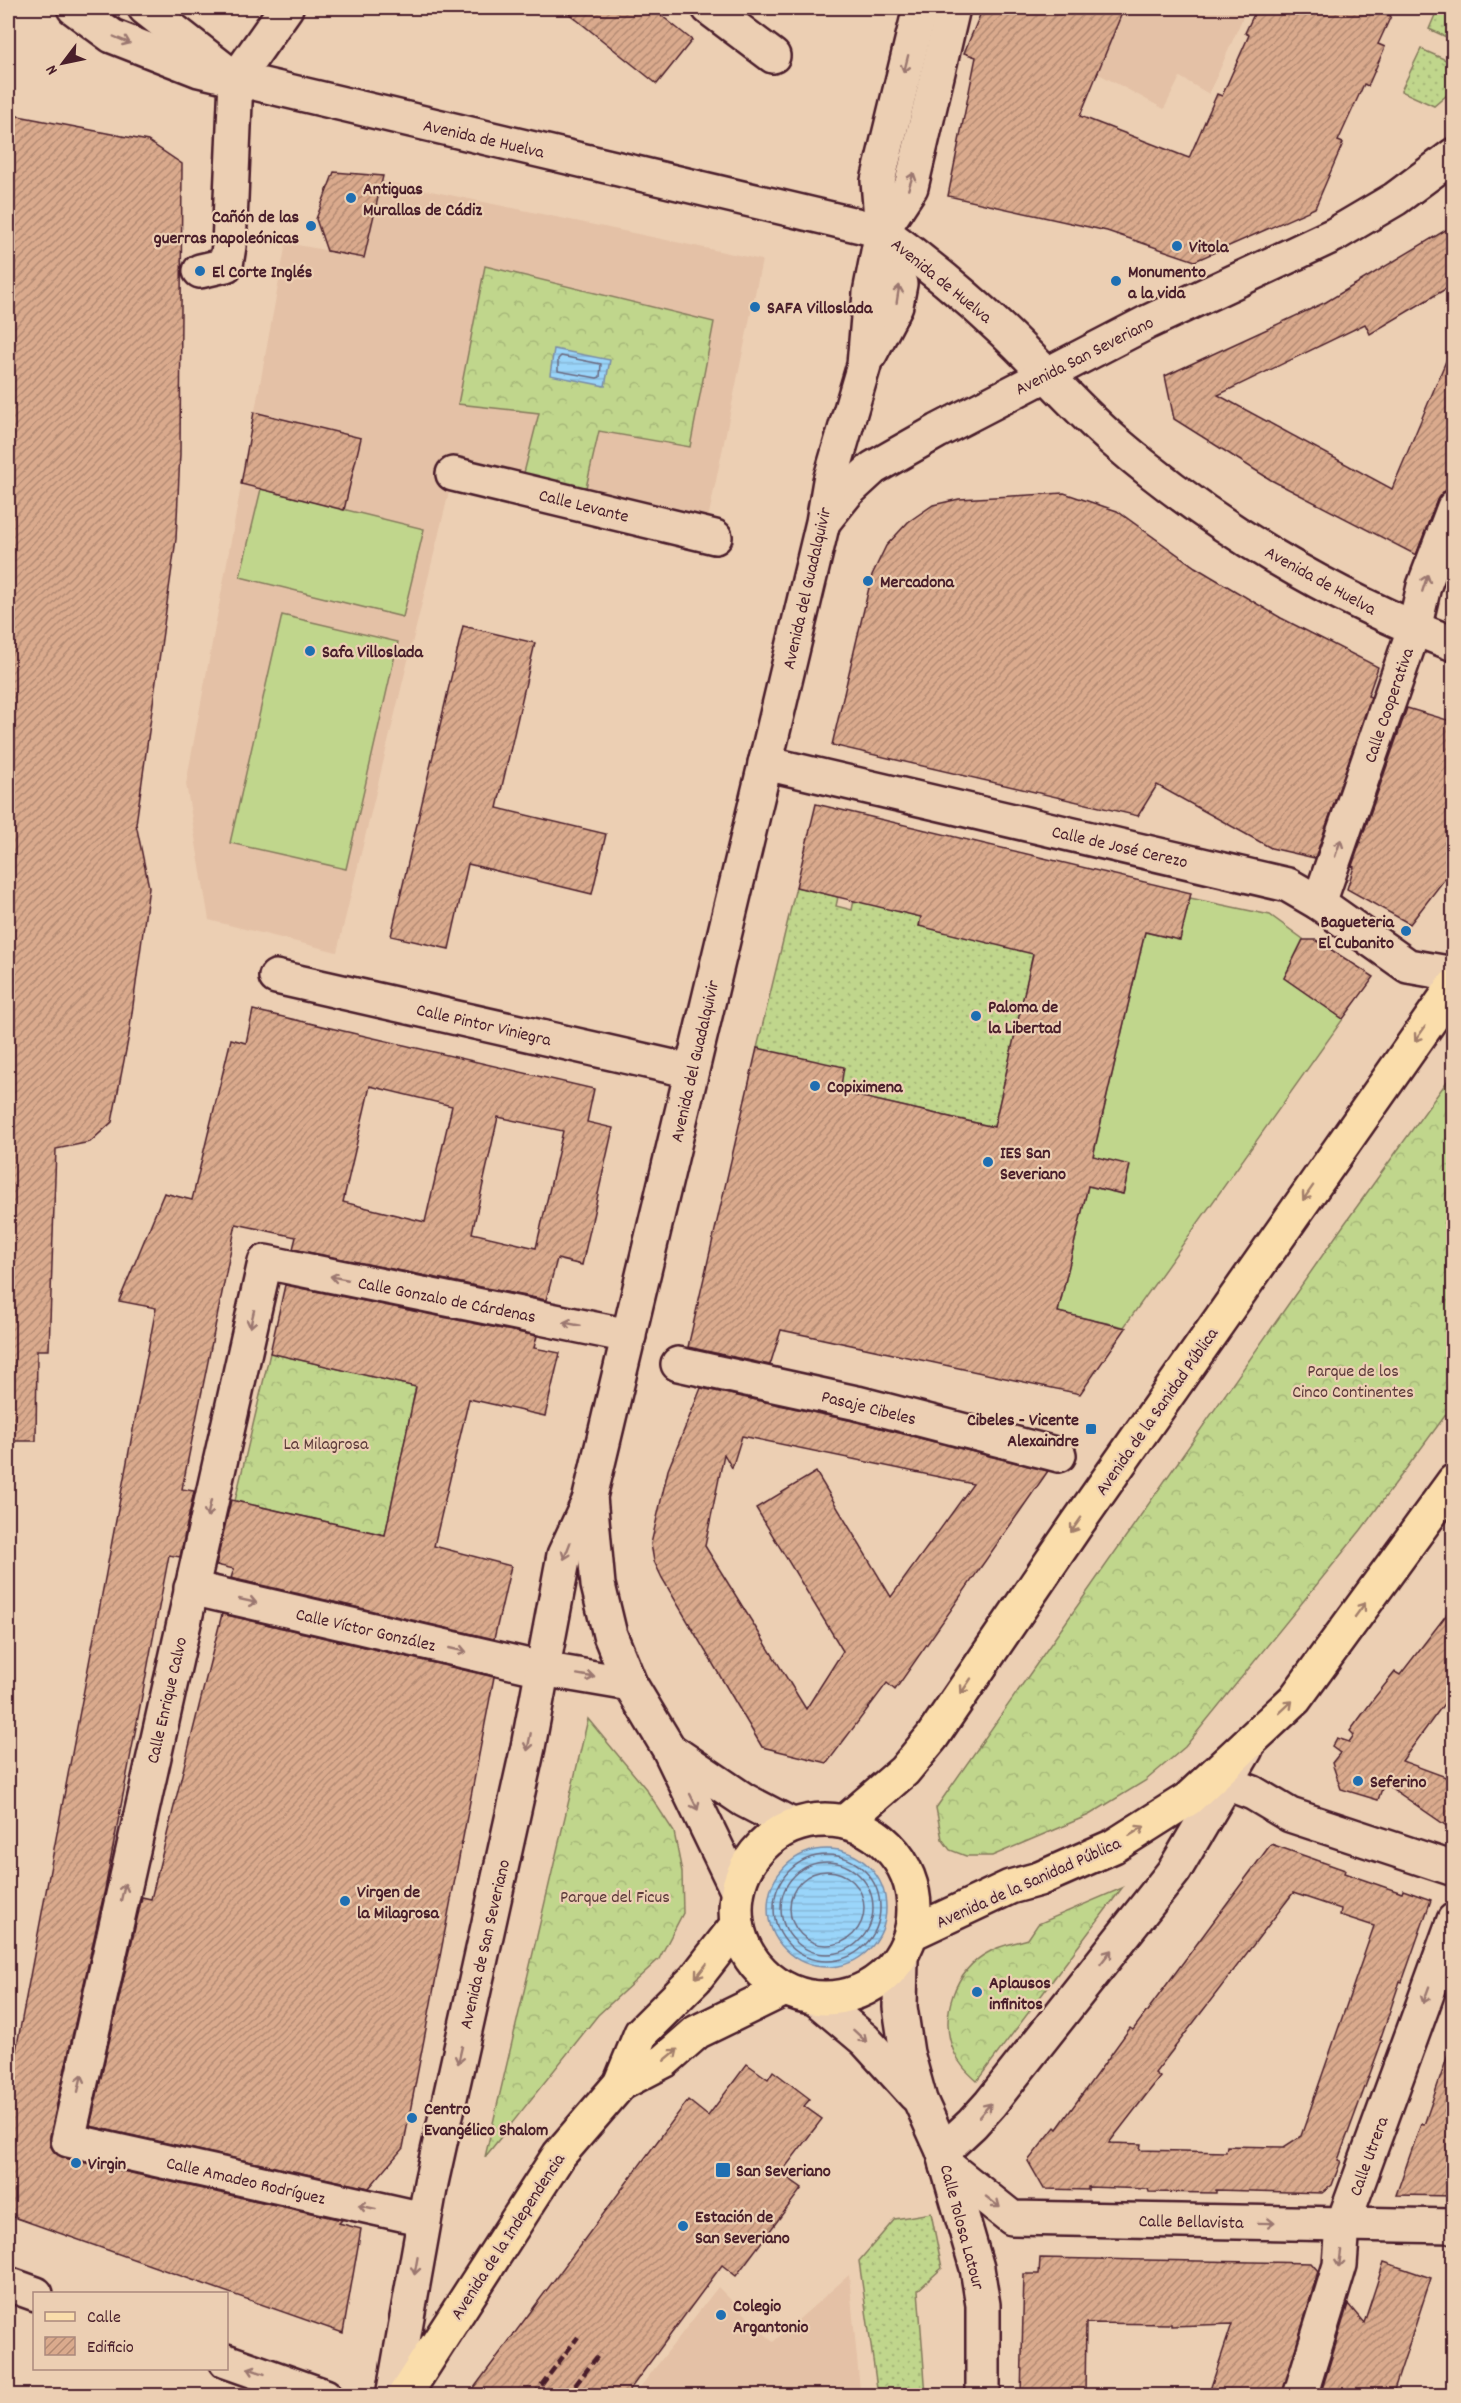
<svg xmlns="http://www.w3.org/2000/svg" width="1461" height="2403" viewBox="0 0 1461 2403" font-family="Dekko,sans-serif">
<defs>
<pattern id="forest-crowns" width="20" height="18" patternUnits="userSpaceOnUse" patternTransform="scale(1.5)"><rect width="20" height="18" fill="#c0d68c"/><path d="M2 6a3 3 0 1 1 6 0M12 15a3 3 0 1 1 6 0" fill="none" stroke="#a6b779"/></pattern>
<pattern id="garden-dots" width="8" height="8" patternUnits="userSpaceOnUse" patternTransform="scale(1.5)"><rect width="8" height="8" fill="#c0d68c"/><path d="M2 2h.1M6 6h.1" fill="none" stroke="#a6b779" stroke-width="1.8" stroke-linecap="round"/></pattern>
<pattern id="water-rules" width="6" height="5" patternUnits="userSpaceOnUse" patternTransform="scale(1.5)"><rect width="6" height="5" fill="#9ad5fa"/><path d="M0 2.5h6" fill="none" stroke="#86b6d6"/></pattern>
<pattern id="building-hatch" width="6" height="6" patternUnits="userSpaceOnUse" patternTransform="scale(1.5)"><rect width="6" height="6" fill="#daaa8d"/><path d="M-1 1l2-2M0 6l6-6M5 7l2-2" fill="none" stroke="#b38a73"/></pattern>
</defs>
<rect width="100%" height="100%" fill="#eccfb3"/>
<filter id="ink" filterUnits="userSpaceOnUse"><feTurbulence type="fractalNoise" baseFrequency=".0167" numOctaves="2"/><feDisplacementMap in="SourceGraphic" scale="12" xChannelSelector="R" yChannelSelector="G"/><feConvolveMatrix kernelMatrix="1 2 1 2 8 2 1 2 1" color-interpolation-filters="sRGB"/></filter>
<g filter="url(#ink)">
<g fill="#e4c1a6">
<polygon points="1124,8 1247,8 1209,94 1180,77 1164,109 1097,73"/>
<polygon points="383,181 762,260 708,519 457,459 337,952 209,920 186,784 286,243 364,257"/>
<polygon points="849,2275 860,2390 805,2396 634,2395 718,2287 773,2342"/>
</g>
<g fill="url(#forest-crowns)" stroke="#857a5c" stroke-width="1.5">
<polygon points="485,266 714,322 690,447 599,431 585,492 523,477 539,413 458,404"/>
<polygon points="1453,1073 1453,1405 1361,1530 1185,1747 1145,1781 1089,1815 992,1856 966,1856 950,1850 942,1839 936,1808 1343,1226"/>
<polygon points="270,1353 416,1387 385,1535 235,1501"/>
<polygon points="588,1719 646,1789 674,1832 682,1872 683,1913 659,1959 598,2015 485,2157"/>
<path d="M1122,1888L977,2081C967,2072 959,2064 954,2052C939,2017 954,1970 989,1952C1000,1945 1016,1943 1028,1939L1038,1924Z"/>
</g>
<g fill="url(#garden-dots)" stroke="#857a5c" stroke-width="1.5">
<polygon points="1438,8 1453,16 1453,40 1429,29"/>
<polygon points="1421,49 1453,63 1453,90 1434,106 1401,91"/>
<polygon points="796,887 838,897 836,906 852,910 854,900 921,917 919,926 1036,943 994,1127 840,1092 757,1048"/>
<polygon points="931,2213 942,2268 918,2290 926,2395 918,2395 905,2390 890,2395 878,2395 859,2261 895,2219"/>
</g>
<g fill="#c0d68c" stroke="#857a5c" stroke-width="1.5">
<polygon points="261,489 424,529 403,617 240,577"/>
<polygon points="282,615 398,642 346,869 230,843"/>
<polygon points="1190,898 1270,915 1303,939 1284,978 1343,1019 1124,1327 1058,1312 1088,1186 1123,1194 1130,1166 1093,1157 1145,932 1179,940"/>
</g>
<g fill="url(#water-rules)" stroke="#7a8ca7" stroke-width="1.5">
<polygon points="554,349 610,360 605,386 550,375"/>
<circle cx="827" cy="1908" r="59"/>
</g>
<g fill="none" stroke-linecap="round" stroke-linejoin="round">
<g stroke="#6a687e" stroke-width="1.5">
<polygon points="561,356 601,364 600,377 597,378 558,371 558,359"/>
<circle cx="827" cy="1908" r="53"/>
<circle cx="827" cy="1908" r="46"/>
<circle cx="827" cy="1908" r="37"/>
</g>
</g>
<g fill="url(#building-hatch)" stroke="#4a1f2b" stroke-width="1.5" fill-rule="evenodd">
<polygon points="562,8 652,8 692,40 657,84"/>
<polygon points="983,8 1124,8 1080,116 1189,158 1217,94 1222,96 1249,35 1245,33 1257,8 1371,8 1391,16 1378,44 1385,47 1368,86 1364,84 1338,141 1343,143 1315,208 1195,261 1107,231 948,196 976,57 964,53"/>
<polygon points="8,114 148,141 182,164 180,454 176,539 136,824 149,887 129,1035 112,1122 90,1142 56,1149 49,1350 37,1350 36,1441 8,1441"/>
<polygon points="334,172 383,176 364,258 327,251 316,219"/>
<polygon points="1454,225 1454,284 1370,334 1365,324 1218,395 1392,489 1454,342 1454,489 1443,492 1437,500 1416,555 1271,480 1174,419 1165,376 1326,302"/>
<polygon points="254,412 361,438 344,510 241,484"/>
<polygon points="1064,493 1117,511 1195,567 1281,618 1378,667 1368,696 1371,697 1315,858 1271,848 1157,785 1138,816 832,745 872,575 886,546 908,522 933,505 959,499"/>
<polygon points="463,626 535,643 497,808 606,834 592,894 468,864 449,949 391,936"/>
<polygon points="1407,708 1454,722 1454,867 1410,924 1347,889 1354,867 1352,866"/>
<polygon points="816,804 1191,893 1180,940 1145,932 1093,1156 1130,1165 1123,1194 1088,1186 1058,1312 1126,1328 1080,1394 781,1330 770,1365 688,1347 757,1048 844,1067 840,1092 994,1127 1033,954 919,926 921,917 796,887"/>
<polygon points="1303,940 1316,940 1374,977 1343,1019 1284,978"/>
<path d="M253,1010L594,1089L587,1122L613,1128L582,1265L557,1259L546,1300L293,1249L296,1237L236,1224L182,1489L194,1491L180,1557L169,1555L105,1889L50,2136V2145L55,2153L64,2158L342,2220L339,2223L361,2229L343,2333L8,2215V2093L156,1308L119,1301L164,1193L192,1200L231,1039L246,1043ZM370,1086L452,1106L425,1222L343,1202ZM498,1117L563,1131L536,1248L472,1233Z"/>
<polygon points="285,1285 537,1336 534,1348 560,1353 545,1416 469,1399 434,1546 511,1566 494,1639 231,1578 234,1569 216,1565 231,1500 385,1535 416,1387 270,1353"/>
<path d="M701,1388L853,1421L1048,1471L895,1690L887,1683L827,1763L762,1747L662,1578L654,1561L651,1544L668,1470ZM742,1436L973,1484L891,1597L816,1472L756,1508L843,1651L806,1709L705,1546L724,1454L732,1468Z"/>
<polygon points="1454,1605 1454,1690 1402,1761 1454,1780 1454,1831 1384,1783 1378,1800 1341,1789 1332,1763 1340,1753 1332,1747 1337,1738 1349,1742 1354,1735 1350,1731 1375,1697 1395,1672 1400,1675"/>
<polygon points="222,1614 494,1677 403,2148 369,2188 90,2126 142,1897 151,1899"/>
<path d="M1271,1844L1345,1870L1344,1873L1402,1893L1403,1890L1431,1900L1402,1982L1400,1981L1380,2040L1382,2041L1338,2160L1341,2161L1332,2185L1322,2193L1216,2190V2193L1149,2192L1148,2189L1088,2187V2190L1044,2189L1028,2161L1055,2127L1057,2129L1130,2028L1133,2030ZM1293,1893L1341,1909L1340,1915L1374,1926L1301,2136L1284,2147L1227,2146L1226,2152L1140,2150L1141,2144L1109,2143L1160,2077L1155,2073Z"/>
<polygon points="1448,2055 1454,2056 1454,2196 1396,2195 1421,2124 1424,2125"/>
<polygon points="747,2064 768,2079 773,2071 810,2099 804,2106 822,2119 781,2173 802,2188 736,2276 722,2265 625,2396 468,2396 688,2100 708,2116"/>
<polygon points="1040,2258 1311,2263 1318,2271 1282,2396 1208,2396 1232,2324 1171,2326 1171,2324 1086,2323 1085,2396 1021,2396 1024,2274 1039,2274"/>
<polygon points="1384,2262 1431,2278 1392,2396 1320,2396 1348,2304 1364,2323"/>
</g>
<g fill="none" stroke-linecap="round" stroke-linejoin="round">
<defs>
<g id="minor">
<path d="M74,8L112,36L199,70L882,231C925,262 965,295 1004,332C1041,367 1074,406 1113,440C1212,526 1331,597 1454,644"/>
<polyline points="145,8 223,69"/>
<polyline points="709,8 773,56"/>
<polyline points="882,231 911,187 953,8"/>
<polyline points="200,271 226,265 229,246 236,79 286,8"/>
<polyline points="870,354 896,305 900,284 882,233"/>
<polyline points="453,474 715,537"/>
<polyline points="824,521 848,491 873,468 938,431 1148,322 1334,235 1395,199 1454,155"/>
<polyline points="765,763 1288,885 1319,903 1408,966 1454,974"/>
<polyline points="1319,903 1414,629 1424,586 1454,507"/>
<polyline points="276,977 691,1071"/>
<polyline points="678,1364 857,1403 1059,1455"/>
<polyline points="191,1588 542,1669 630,1684"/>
<polyline points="670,1750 744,1800 792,1825"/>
<polyline points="1227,1783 1253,1793 1290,1815 1454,1869"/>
<polyline points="737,1890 669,1749 630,1684 610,1635 598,1585 590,1497 823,522 830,481 864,365 870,293 882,231 878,181 920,8"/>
<polyline points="901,1958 900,2007 907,2053 920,2100 943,2151 977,2268 983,2305 983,2396"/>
<polyline points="815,1998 865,2040 915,2095"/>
<polyline points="943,2151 972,2124 990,2104 1174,1871 1246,1749"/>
<polyline points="947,2166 1012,2218 1454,2226"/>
<polyline points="424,2219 68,2140 265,1262 629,1336"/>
<polyline points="8,2284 36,2294"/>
<polyline points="226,2361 325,2396"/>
<polyline points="393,2396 431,2183 528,1747 564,1555 590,1499"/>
<polyline points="1300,2396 1340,2265 1343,2224 1454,1920"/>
</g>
<g id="major">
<circle cx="825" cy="1909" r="89"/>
<polyline points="845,1822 904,1771 932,1737 1077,1524 1454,986"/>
<polyline points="912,1933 1010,1887 1039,1879 1114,1846 1188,1799 1295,1699 1454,1481"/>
<polyline points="620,2084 664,2061 697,2032 785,1989"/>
<polyline points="404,2396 559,2155 620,2084 641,2033 695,1979 737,1925"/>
</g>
</defs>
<use href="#minor" stroke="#4a1f2b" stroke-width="38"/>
<use href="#major" stroke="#4a1f2b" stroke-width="38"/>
<use href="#minor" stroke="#eccfb3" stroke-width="33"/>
<use href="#major" stroke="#faddab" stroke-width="33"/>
<g stroke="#4a1f2b" stroke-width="4.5" stroke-dasharray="9 4.5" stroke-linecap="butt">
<polyline points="533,2396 578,2337"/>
<polyline points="567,2396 600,2353"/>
</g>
</g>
<defs><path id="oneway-shaft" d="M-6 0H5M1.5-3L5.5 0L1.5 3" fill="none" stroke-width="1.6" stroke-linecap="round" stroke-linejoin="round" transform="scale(1.5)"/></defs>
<g stroke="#9b776f">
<use href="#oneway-shaft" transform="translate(122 40) rotate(23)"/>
<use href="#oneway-shaft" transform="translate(906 64) rotate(104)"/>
<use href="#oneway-shaft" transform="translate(911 181) rotate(-72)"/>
<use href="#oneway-shaft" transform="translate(898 294) rotate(-81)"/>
<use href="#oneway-shaft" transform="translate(1425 583) rotate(-72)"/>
<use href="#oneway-shaft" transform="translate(1338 848) rotate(-71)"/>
<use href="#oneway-shaft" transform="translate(339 1278) rotate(-169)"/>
<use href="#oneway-shaft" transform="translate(252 1319) rotate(103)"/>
<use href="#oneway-shaft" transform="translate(572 1324) rotate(-169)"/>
<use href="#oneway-shaft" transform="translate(209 1509) rotate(103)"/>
<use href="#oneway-shaft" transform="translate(567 1551) rotate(111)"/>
<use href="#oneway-shaft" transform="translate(248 1601) rotate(13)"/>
<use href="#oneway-shaft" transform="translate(458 1650) rotate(13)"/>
<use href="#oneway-shaft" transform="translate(586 1676) rotate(10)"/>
<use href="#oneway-shaft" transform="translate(529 1742) rotate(101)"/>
<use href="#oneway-shaft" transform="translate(694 1802) rotate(64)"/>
<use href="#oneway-shaft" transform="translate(123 1892) rotate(-77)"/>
<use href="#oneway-shaft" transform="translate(1106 1957) rotate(-52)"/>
<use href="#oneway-shaft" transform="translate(1426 1995) rotate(110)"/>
<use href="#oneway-shaft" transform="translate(860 2036) rotate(43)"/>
<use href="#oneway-shaft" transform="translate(460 2055) rotate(103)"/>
<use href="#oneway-shaft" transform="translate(80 2083) rotate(-77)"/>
<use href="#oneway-shaft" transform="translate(985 2110) rotate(-49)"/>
<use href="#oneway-shaft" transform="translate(993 2202) rotate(38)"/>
<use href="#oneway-shaft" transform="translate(367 2207) rotate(-167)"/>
<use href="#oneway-shaft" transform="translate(1266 2223) rotate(1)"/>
<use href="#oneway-shaft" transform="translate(1340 2259) rotate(97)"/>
<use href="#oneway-shaft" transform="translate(416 2266) rotate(100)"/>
<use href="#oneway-shaft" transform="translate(256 2371) rotate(-161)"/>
</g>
<g stroke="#a27e6b">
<use href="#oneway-shaft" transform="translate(1420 1034) rotate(125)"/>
<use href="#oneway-shaft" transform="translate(1308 1193) rotate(125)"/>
<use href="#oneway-shaft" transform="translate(1076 1525) rotate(125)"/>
<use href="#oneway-shaft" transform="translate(1360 1610) rotate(-54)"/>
<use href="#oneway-shaft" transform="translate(966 1686) rotate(124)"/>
<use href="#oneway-shaft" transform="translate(1286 1707) rotate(-43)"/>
<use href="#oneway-shaft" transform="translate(1137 1831) rotate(-32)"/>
<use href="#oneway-shaft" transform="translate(701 1971) rotate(128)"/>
<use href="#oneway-shaft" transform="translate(671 2055) rotate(-40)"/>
</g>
</g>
<g fill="#1f6fb2" stroke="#eccfb3" stroke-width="2">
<circle cx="351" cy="198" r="6"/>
<circle cx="311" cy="226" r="6"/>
<circle cx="1177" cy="246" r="6"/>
<circle cx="200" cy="271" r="6"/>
<circle cx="1116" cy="281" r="6"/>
<circle cx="755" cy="307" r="6"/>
<circle cx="868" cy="581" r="6"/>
<circle cx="310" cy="651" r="6"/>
<circle cx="1406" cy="931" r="6"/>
<circle cx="976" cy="1016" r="6"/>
<circle cx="815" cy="1086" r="6"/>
<circle cx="988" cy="1162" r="6"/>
<rect x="1085" y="1423" width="12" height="12" rx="3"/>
<circle cx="1358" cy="1781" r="6"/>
<circle cx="345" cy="1901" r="6"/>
<circle cx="977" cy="1992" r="6"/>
<circle cx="412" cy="2118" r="6"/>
<circle cx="76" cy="2163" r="6"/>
<rect x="715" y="2162" width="16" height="16" rx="3"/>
<circle cx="683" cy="2226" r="6"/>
<circle cx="721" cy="2315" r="6"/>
</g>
<g text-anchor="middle" stroke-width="4.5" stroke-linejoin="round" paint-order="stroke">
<g font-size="18" fill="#4a1f2b" stroke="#eccfb3">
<text transform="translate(484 138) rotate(13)" y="6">Avenida de Huelva</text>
<text transform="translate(942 280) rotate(39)" y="6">Avenida de Huelva</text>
<text transform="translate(1084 355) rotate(-27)" y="6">Avenida San Severiano</text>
<text transform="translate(584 505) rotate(14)" y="6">Calle Levante</text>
<text transform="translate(1321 580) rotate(29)" y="6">Avenida de Huelva</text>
<text transform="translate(806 588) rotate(-77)" y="6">Avenida del Guadalquivir</text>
<text transform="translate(1388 705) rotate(-71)" y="6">Calle Cooperativa</text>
<text transform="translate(1120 846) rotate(13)" y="6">Calle de José Cerezo</text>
<text transform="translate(484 1024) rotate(13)" y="6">Calle Pintor Viniegra</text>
<text transform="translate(694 1061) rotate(-77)" y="6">Avenida del Guadalquivir</text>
<text transform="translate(447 1299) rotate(11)" y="6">Calle Gonzalo de Cárdenas</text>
<text transform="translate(869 1407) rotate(14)" y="6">Pasaje Cibeles</text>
<text transform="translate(1156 1411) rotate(-55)" y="6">Avenida de la Sanidad Pública</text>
<text transform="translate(366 1629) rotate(13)" y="6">Calle Víctor González</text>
<text transform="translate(166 1700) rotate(-77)" y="6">Calle Enrique Calvo</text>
<text transform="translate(1028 1882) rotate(-24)" y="6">Avenida de la Sanidad Pública</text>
<text transform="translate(484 1944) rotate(-77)" y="6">Avenida de San Severiano</text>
<text transform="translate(1368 2156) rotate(-70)" y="6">Calle Utrera</text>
<text transform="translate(246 2180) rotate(13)" y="6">Calle Amadeo Rodríguez</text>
<text transform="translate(1191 2221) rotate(1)" y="6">Calle Bellavista</text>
<text transform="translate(963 2227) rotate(75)" y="6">Calle Tolosa Latour</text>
<text transform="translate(507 2236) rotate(-57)" y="6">Avenida de la Independencia</text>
</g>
<g font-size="18" font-weight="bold" fill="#4a1f2b" stroke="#eccfb3" text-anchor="start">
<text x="363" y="194">Antiguas<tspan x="363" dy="21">Murallas de Cádiz</tspan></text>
<text x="299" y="222" text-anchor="end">Cañón de las<tspan x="299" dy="21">guerras napoleónicas</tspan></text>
<text x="1189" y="252">Vitola</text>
<text x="212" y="277">El Corte Inglés</text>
<text x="1128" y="277">Monumento<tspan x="1128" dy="21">a la vida</tspan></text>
<text x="767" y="313">SAFA Villoslada</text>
<text x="880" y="587">Mercadona</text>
<text x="322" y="657">Safa Villoslada</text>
<text x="1394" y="927" text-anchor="end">Bagueteria<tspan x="1394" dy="21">El Cubanito</tspan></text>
<text x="988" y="1012">Paloma de<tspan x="988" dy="21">la Libertad</tspan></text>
<text x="827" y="1092">Copiximena</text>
<text x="1000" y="1158">IES San<tspan x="1000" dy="21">Severiano</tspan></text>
<text x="1079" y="1425" text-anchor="end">Cibeles - Vicente<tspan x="1079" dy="21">Alexaindre</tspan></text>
<text x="1370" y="1787">Seferino</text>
<text x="357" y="1897">Virgen de<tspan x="357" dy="21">la Milagrosa</tspan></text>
<text x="989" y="1988">Aplausos<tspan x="989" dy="21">infinitos</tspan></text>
<text x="424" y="2114">Centro<tspan x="424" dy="21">Evangélico Shalom</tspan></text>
<text x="88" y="2169">Virgin</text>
<text x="736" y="2176">San Severiano</text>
<text x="695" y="2222">Estación de<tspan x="695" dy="21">San Severiano</tspan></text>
<text x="733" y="2311">Colegio<tspan x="733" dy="21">Argantonio</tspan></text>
</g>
<g font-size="18" fill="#5c3a3a" stroke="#eccfb3">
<text x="1353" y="1376">Parque de los<tspan x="1353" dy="21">Cinco Continentes</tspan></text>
<text x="326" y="1449">La Milagrosa</text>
<text x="615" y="1902">Parque del Ficus</text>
</g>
</g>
<rect width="1461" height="2403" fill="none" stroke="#eccfb3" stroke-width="30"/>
<rect x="15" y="15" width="1431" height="2373" fill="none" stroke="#4a1f2b" stroke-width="2" filter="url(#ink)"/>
<rect x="33" y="2292" width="195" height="78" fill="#eccfb3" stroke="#ab897d" stroke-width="1.5"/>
<rect x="45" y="2312" width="30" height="9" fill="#faddab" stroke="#ab897d" stroke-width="1.5"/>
<text x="87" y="2322" font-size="18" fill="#4a1f2b">Calle</text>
<rect x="45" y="2337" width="30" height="18" fill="url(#building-hatch)" stroke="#ab897d" stroke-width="1.5"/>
<text x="87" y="2352" font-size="18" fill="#4a1f2b">Edificio</text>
<g transform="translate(63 63) rotate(238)" stroke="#eccfb3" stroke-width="4.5" paint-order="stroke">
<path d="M0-4.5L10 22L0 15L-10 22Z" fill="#4a1f2b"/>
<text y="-9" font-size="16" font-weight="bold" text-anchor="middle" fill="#4a1f2b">N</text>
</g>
</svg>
